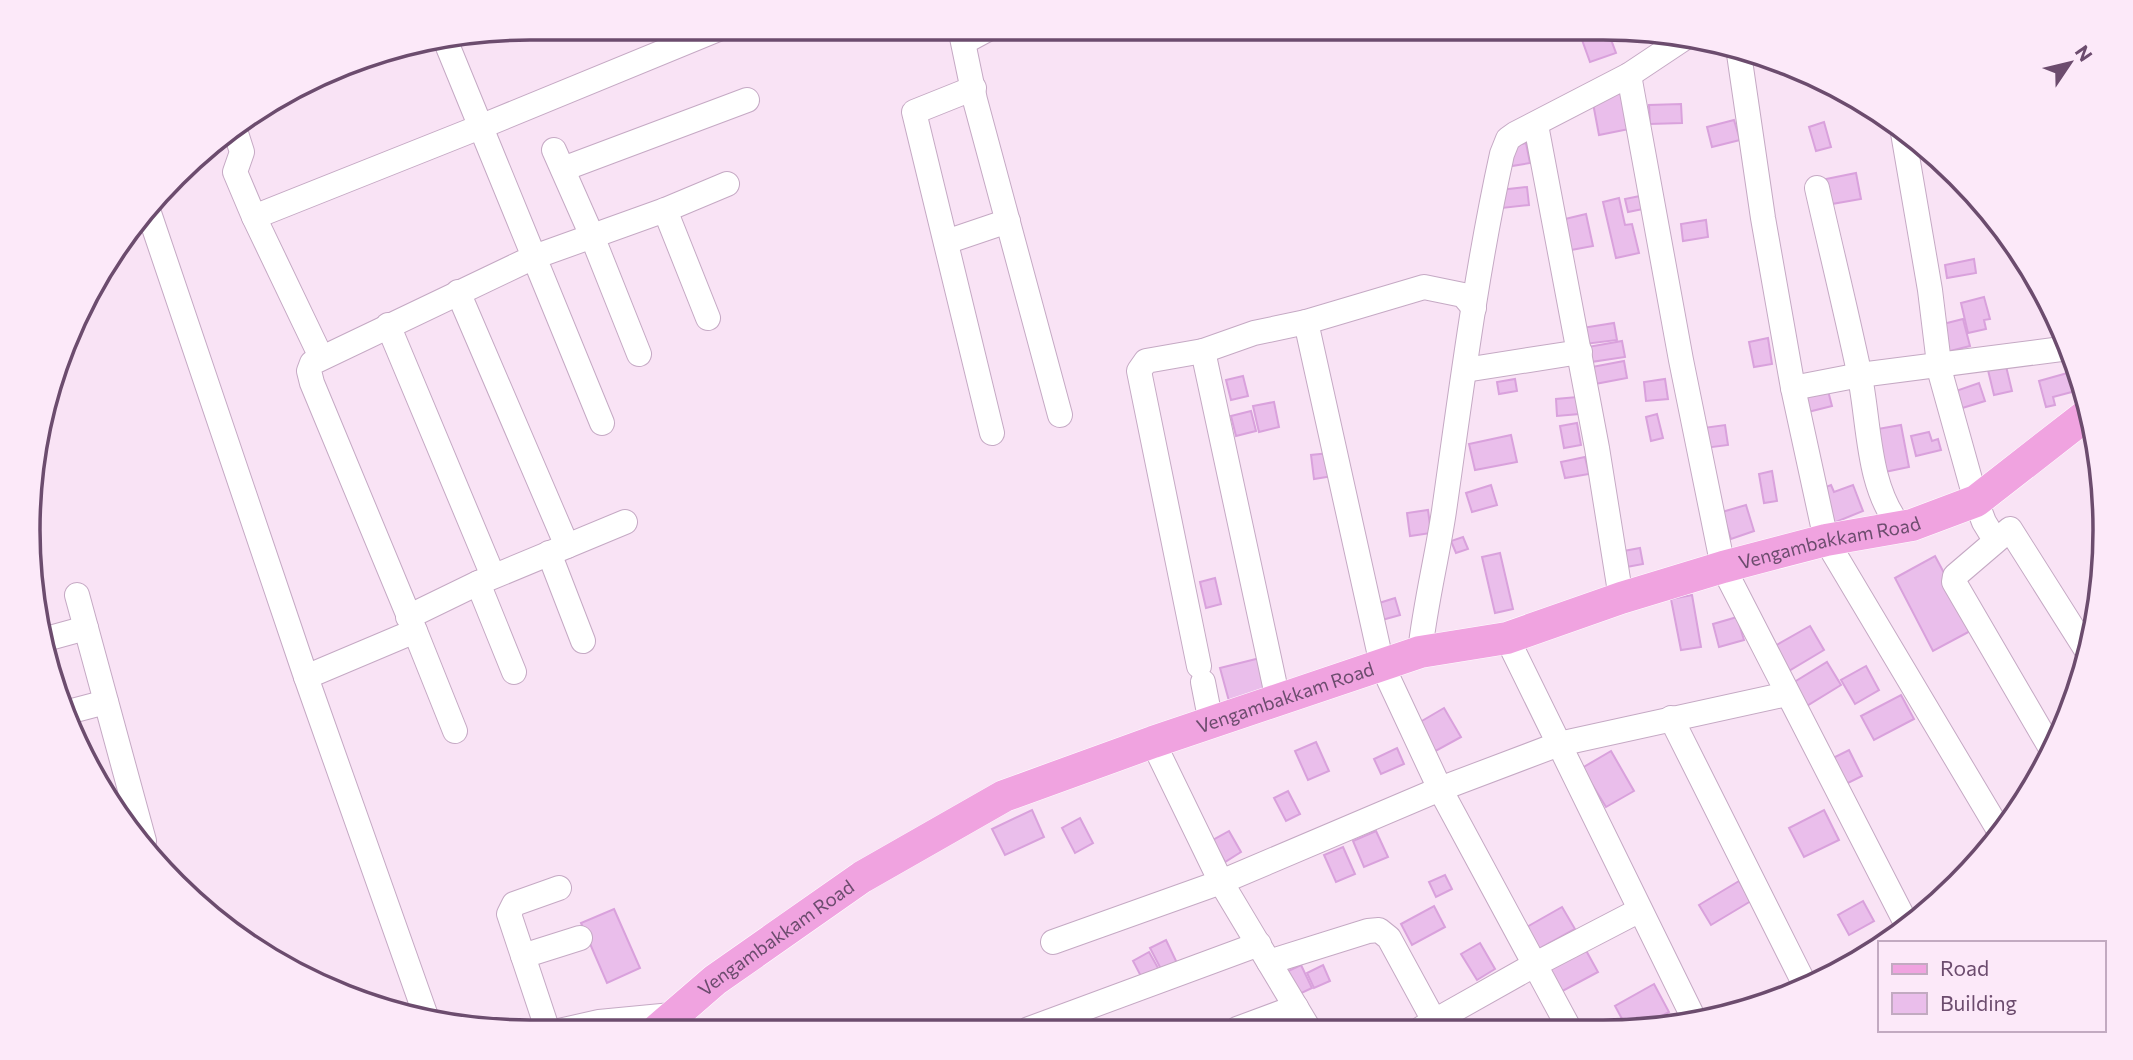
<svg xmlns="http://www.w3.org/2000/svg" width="2133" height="1060" viewBox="0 0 2133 1060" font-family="Commissioner,sans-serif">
<rect width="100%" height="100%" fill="#f9e3f5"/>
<g fill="#eabeeb" stroke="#d9a1dc" stroke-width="2">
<polygon points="1602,29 1607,29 1616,53 1590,62 1581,37"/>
<polygon points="1622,93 1629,129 1599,135 1592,98"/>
<polygon points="1681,104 1682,123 1650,124 1649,105"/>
<polygon points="1734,120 1740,140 1712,147 1707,127"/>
<polygon points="1824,122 1831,147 1816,151 1809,127"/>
<polygon points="1526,143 1530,163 1512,166 1508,147"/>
<polygon points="1856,173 1861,199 1826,205 1821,180"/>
<polygon points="1527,187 1529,205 1502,208 1500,190"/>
<polygon points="1967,187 1980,199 1983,203 1972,206"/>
<polygon points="1640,196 1643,209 1628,212 1625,199"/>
<polygon points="1619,198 1625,225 1632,224 1639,253 1616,258 1603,202"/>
<polygon points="1586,214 1593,246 1571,250 1565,219"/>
<polygon points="1706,220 1708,237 1683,241 1681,224"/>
<polygon points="1974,259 1976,273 1947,278 1945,265"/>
<polygon points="1984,297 1990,319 1984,320 1986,329 1968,333 1961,303"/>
<polygon points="1963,319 1970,346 1946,352 1939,325"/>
<polygon points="1614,323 1617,340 1585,344 1582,328"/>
<polygon points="1768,338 1772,364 1754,367 1749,342"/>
<polygon points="1622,341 1625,357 1591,362 1588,347"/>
<polygon points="1624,361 1627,378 1595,384 1592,367"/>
<polygon points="2005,362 2012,391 1994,395 1987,366"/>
<polygon points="2078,370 2083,389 2053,397 2055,405 2046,407 2039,381"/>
<polygon points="1243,376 1248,396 1231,400 1226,380"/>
<polygon points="1515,379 1517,391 1499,394 1497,382"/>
<polygon points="1665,379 1668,399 1646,401 1644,382"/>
<polygon points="1979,383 1985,401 1956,410 1950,393"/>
<polygon points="1827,387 1832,406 1808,412 1803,392"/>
<polygon points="1577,397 1579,414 1557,416 1556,399"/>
<polygon points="1274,402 1279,427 1259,432 1253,406"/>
<polygon points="1251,411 1256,431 1236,436 1231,416"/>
<polygon points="1657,414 1663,438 1651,441 1646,417"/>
<polygon points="1577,423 1581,445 1564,448 1560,426"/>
<polygon points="1725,425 1728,445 1705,448 1703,428"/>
<polygon points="1901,425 1909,467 1880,473 1872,430"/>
<polygon points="1929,432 1932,441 1938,439 1941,450 1916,456 1911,436"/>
<polygon points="1511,435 1517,462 1475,470 1469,444"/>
<polygon points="1329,453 1333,476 1314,479 1311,455"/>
<polygon points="1585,457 1589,474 1565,478 1561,462"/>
<polygon points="1772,471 1777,501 1764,503 1759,474"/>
<polygon points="1491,485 1497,505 1472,512 1466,493"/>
<polygon points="1831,485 1834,492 1853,485 1863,511 1831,524 1818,490"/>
<polygon points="1746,505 1754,531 1731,539 1722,512"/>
<polygon points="1428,510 1431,533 1410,536 1407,513"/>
<polygon points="1463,537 1468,549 1456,553 1451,541"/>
<polygon points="1640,548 1643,564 1621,568 1618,552"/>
<polygon points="1500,553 1513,609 1495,613 1482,557"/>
<polygon points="1935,556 1974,629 1933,651 1895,578"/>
<polygon points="1215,578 1221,604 1206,608 1200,582"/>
<polygon points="1692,595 1701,647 1681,650 1671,599"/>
<polygon points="1395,598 1400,615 1382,620 1376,604"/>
<polygon points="1737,617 1744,640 1719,647 1713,624"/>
<polygon points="1810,626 1824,650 1787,672 1773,647"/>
<polygon points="1264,657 1272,690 1229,701 1220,668"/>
<polygon points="1827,662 1841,685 1805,707 1791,684"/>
<polygon points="1866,666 1879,690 1855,704 1841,680"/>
<polygon points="1901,695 1914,719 1874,740 1861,716"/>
<polygon points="1444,708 1461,737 1432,753 1415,725"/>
<polygon points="1316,742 1329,771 1308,780 1295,751"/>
<polygon points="1397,748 1404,764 1381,774 1374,759"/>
<polygon points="1849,750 1862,776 1844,785 1831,759"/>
<polygon points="1611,751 1634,791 1606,807 1582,768"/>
<polygon points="1288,791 1300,814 1286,821 1274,798"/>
<polygon points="1032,810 1044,837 1005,855 992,829"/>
<polygon points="1824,810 1839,840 1804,857 1789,828"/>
<polygon points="1080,818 1093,843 1075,853 1062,828"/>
<polygon points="1229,831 1241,852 1225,862 1213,840"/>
<polygon points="1376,831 1388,857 1364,867 1353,841"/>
<polygon points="1343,847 1355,874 1336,882 1324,855"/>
<polygon points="1445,875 1452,889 1436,897 1429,882"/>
<polygon points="1739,881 1751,901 1711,925 1699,905"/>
<polygon points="1863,901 1874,921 1849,935 1838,915"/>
<polygon points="1434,906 1445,927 1412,945 1401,924"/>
<polygon points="1562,907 1575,929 1537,950 1525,928"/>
<polygon points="614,909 640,968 607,983 581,923"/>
<polygon points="1166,940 1177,963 1162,971 1150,948"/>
<polygon points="1480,943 1495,969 1477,980 1461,954"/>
<polygon points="1583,945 1598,972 1557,994 1542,967"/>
<polygon points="1149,952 1162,975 1145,984 1133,961"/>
<polygon points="1301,965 1312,988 1293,997 1282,974"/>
<polygon points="1323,965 1330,981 1314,988 1307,973"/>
<polygon points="1654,984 1669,1012 1640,1028 1627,1028 1615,1006"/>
</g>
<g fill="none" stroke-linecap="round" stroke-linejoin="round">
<defs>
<g id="minor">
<polyline points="960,28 975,100 1060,415"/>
<polyline points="964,42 990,28"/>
<polyline points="1738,47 1763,218 1793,388 1826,540 2000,832"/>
<polyline points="1629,75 1681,360 1723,567 1907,925"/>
<polyline points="974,88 914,112 992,433"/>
<polyline points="1536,125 1597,448 1621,598"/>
<polyline points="234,127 242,152 235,172 254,217"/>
<polyline points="1902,127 1930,290 1940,372 1976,501 1984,522 1995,540"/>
<polyline points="554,150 592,236 639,354"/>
<polyline points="563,169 747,100"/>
<path d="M1817,188C1831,250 1846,311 1859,372C1870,423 1866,484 1900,527"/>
<polyline points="147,207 306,677 427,1019"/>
<polyline points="665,210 708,318"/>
<polyline points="946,242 1008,221"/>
<polyline points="458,292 567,546"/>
<polyline points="1306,322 1382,665 1440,789 1569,1028"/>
<polyline points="388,325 493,576"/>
<polyline points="1203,351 1278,700"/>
<polyline points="321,357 254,217 480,127 721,28"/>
<polyline points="1465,370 1580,352"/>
<polyline points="1793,388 1860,375 2069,348"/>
<polyline points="602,423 534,257 665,210 727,184"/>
<polyline points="549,553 583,641"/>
<polyline points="478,583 514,672"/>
<polyline points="77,595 144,841"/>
<polyline points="408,617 478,583 625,522"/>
<polyline points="415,631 455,731"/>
<polyline points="1507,638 1695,1021"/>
<polyline points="46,639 86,628"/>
<path d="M1420,652C1425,605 1437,558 1444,511C1461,392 1476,272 1502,154L1508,139L1515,134L1629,75L1686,37"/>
<polyline points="1199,666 1139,371 1146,361 1203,351 1254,333 1306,322 1424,287 1463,295 1474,308"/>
<polyline points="306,677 415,631 312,383 309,371 312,363 534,257 446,42"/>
<polyline points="1203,682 1211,723"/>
<polyline points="68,712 106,702"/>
<polyline points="1671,718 1805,985"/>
<polyline points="1153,742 1221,882 1309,1029"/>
<polyline points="2053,752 1954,582 1955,576 2010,529 2089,654"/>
<polyline points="1053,942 1221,882 1440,789 1559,744 1787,694"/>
<polyline points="523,956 580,938"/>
<polyline points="1269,962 1368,931 1379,930 1389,938 1438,1028"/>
<polyline points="1422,1028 1534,965 1640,910"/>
<polyline points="1029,1029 1259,944"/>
<polyline points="1237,1029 1296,1007"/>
<polyline points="548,1031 509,914 514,904 559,888"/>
<polyline points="559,1031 599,1022 672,1015"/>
</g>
<g id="major">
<path id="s1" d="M656,1031L715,980L862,877L1004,796L1153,742L1420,652L1507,638L1621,598L1723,567L1826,540L1912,525L1976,501L2089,413"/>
</g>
</defs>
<use href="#minor" stroke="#c5a9c4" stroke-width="26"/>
<use href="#major" stroke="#fff" stroke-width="33"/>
<use href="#minor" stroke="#fff" stroke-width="24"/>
<use href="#major" stroke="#f0a3e0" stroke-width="32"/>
</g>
<g text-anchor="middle" stroke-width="5" stroke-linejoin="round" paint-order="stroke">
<g font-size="19" fill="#6c4c6e" stroke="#fce9f9">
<text dy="7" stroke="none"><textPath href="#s1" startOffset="1286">Vengambakkam Road</textPath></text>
<text dy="7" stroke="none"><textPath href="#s1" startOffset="719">Vengambakkam Road</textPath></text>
<text dy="7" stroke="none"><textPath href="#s1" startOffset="152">Vengambakkam Road</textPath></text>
</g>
</g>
<path d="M0 0H2133V1060H0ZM530 40H1603A490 490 0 0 1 2093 530V530A490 490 0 0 1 1603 1020H530A490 490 0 0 1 40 530V530A490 490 0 0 1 530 40Z" fill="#fce9f9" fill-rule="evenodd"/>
<path fill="none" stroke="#6c4c6e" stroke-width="3.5" d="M530 40H1603A490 490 0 0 1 2093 530V530A490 490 0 0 1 1603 1020H530A490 490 0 0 1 40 530V530A490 490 0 0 1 530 40Z"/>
<rect x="1878" y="941" width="228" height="91" fill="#fce9f9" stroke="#c2aac1" stroke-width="2"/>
<rect x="1892" y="964" width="35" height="10" fill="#f0a3e0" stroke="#c2aac1" stroke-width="2"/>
<text x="1940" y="976" font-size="21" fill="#6c4c6e">Road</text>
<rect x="1892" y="993" width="35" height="21" fill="#eabeeb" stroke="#c2aac1" stroke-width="2"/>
<text x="1940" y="1011" font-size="21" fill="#6c4c6e">Building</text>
<g transform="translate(2070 63) rotate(55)" stroke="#fce9f9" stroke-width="5" paint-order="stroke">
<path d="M0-5L12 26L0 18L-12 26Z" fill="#6c4c6e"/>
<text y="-10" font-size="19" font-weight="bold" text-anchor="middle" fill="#6c4c6e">N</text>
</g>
</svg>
